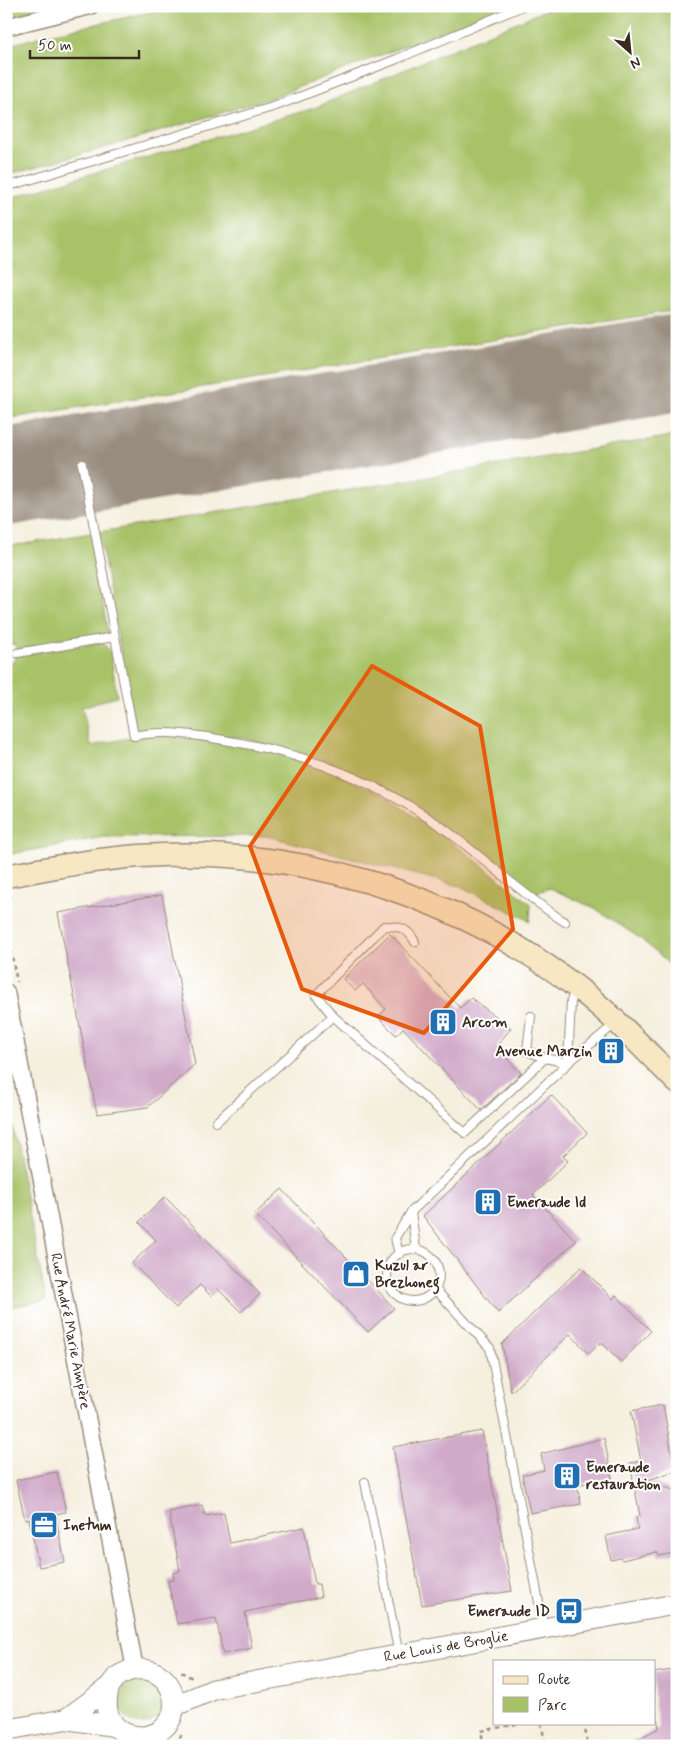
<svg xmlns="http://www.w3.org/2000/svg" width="683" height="1752" viewBox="0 0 683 1752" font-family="Mynerve,sans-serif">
<rect width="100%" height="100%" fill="#fff"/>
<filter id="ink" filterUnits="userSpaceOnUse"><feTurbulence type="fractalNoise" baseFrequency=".02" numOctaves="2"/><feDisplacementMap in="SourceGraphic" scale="10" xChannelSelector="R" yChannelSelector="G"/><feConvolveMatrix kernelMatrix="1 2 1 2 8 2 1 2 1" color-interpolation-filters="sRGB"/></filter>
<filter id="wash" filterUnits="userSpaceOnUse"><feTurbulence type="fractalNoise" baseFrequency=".0096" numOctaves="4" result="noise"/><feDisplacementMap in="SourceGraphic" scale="20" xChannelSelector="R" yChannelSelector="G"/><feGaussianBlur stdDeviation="1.12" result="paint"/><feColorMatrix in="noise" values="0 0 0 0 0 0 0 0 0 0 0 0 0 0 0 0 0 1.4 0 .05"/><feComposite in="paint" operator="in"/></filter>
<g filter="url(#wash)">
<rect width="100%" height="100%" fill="#f5efde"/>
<g fill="#a8c268" stroke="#727643">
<polygon points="6,6 54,6 6,18"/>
<polygon points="179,6 507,6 271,98 104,148 6,175 6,46 45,35"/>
<polygon points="555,6 677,6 677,310 6,419 6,199 314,108"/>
<polygon points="677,435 677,971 641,939 596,909 550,888 533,894 396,793 330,762 242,738 176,731 135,731 99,532"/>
<polygon points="91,533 108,634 16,650 15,644 6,645 6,547"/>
<polygon points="102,642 110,651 117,696 82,707 91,746 137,736 160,735 237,744 311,763 381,793 469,855 531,904 530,921 460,886 267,836 104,837 6,855 6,653 8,662 15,661 14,656"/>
<polygon points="6,1093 46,1300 6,1308"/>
<circle cx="142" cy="1702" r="22"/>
</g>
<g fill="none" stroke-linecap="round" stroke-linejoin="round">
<polyline stroke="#988c7e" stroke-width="98" points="6,477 677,363"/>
</g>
<g id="blocks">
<g fill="#d0aac9">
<polygon points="162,895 195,1064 148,1107 97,1114 58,913"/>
<polygon points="390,934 460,1008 471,998 511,1028 496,1047 521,1073 481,1110 403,1028 396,1035 378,1017 386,1009 363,984 355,991 343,979"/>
<polygon points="551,1095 587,1133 563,1156 568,1161 533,1195 576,1241 498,1313 423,1216"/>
<polygon points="282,1189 394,1308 368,1332 255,1214"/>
<polygon points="165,1197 260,1294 241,1312 218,1289 211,1296 200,1285 176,1308 132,1263 156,1240 139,1222"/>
<polygon points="581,1267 613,1299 616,1295 651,1331 621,1362 601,1342 589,1354 570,1334 511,1392 502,1344"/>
<polygon points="663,1405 675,1471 645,1481 674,1490 676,1503 674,1504 677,1519 677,1552 659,1556 657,1552 622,1560 620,1558 611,1560 606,1536 638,1529 636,1517 640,1516 630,1463 641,1461 631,1411"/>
<polygon points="482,1431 512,1591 422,1605 393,1447"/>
<polygon points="604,1438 612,1478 577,1485 581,1504 530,1513 522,1475 544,1470 541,1454"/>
<polygon points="57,1472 66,1512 55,1514 65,1562 39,1567 29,1519 25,1520 16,1480"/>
<polygon points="202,1505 205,1516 224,1513 230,1543 304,1527 315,1584 319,1584 321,1597 245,1612 252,1648 223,1654 216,1618 177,1624 168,1581 174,1580 173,1573 180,1571 169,1512"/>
<polygon points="677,1669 677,1746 624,1746 659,1728 654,1701 654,1673"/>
</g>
</g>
</g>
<g filter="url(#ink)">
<use href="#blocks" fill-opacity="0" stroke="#988c7e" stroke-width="1"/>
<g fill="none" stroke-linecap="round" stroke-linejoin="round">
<defs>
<g id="service">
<polyline points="6,187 276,106 397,59 523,6"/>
<path d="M82,464L134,736C166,729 202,736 235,742C309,755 377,782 439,825C482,856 520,893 565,922"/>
<polyline points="17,653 114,637"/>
<polyline points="333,1016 465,1133 545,1058"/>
<polyline points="531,1016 527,1051 545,1058 568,1063"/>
<polyline points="568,1063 571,1001 575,989"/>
<path d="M216,1122L333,1016L316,995L384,926C399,926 408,928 415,942"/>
<polyline points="411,1212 416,1249"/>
<circle cx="413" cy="1275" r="26"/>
<polyline points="399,1254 395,1238 411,1212 568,1063 616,1023"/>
<polyline points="435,1289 490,1348 544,1628"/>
<polyline points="365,1482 399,1655"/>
</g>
<g id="minor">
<polyline points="6,27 90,6"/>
<polyline points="6,992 135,1669"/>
</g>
<g id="tertiary">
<polyline points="174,1706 215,1689 677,1604"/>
<path d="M66,1719C80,1709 94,1699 106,1689C111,1686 113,1681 116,1678C129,1667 149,1666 162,1677C170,1684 174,1693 174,1704C174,1751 92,1748 109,1687"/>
<polyline points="6,1730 66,1719 114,1726"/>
</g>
<path id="secondary" d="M6,876C51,868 95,859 140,856C294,845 453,893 575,986C612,1014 644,1049 677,1082"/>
</defs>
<use href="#service" stroke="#988c7e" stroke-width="10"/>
<use href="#minor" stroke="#988c7e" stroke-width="19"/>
<use href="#tertiary" stroke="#988c7e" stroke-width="22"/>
<use href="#secondary" stroke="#988c7e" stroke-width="25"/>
<g stroke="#988c7e" stroke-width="2.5" stroke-dasharray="4 4" stroke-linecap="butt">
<polyline points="6,906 12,894"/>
<polyline points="6,926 17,982"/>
<polyline points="181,1672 194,1679"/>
<polyline points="541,1723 546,1746"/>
<polyline points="584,1723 588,1746"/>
<polyline points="178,1746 181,1735"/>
<polyline points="484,1746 481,1731 523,1723"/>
</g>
<use href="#service" stroke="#fff" stroke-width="8"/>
<use href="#minor" stroke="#fff" stroke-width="16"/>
<use href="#tertiary" stroke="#fff" stroke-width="20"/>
<use href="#secondary" stroke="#f7e8c3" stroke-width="22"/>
</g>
</g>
<path fill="#e8590c" fill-opacity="0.2" stroke="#e8590c" stroke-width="4" stroke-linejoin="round" d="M372,666L480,726L513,929L424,1033L302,989L250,846Z"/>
<defs>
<symbol id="building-square" viewBox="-11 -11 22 22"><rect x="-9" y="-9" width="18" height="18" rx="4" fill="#1f6fb2" stroke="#fff"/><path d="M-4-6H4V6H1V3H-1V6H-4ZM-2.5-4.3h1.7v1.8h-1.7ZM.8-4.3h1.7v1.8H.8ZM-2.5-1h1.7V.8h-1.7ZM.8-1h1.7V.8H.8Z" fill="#fff"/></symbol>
<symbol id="shop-square" viewBox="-11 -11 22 22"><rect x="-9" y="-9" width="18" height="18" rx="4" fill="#1f6fb2" stroke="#fff"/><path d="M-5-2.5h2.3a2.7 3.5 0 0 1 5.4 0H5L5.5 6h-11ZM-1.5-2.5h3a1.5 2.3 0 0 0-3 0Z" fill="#fff"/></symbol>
<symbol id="office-square" viewBox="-11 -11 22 22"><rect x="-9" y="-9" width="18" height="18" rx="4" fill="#1f6fb2" stroke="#fff"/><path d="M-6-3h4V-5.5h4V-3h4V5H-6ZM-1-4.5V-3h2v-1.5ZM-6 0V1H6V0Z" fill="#fff"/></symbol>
<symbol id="bus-square" viewBox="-11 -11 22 22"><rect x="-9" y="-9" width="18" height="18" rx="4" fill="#1f6fb2" stroke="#fff"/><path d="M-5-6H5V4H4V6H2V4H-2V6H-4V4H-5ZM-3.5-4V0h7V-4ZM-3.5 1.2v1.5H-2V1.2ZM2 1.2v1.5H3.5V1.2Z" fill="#fff"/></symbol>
</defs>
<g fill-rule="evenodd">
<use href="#building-square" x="427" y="1006" width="32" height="32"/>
<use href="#building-square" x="595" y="1035" width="32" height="32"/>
<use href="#building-square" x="472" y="1186" width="32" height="32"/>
<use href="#shop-square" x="340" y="1258" width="32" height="32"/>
<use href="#building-square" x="551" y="1460" width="32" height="32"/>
<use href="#office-square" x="28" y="1509" width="32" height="32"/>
<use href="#bus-square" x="553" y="1595" width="32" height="32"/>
</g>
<g text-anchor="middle" stroke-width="4" stroke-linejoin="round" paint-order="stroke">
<g font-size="15" font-weight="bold" fill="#3b2a1e" stroke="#fff" text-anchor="start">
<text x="462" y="1027">Arcom</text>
<text x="592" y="1056" text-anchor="end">Avenue Marzin</text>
<text x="507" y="1207">Emeraude Id</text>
<text x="375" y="1270">Kuzul ar<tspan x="375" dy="17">Brezhoneg</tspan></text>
<text x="586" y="1472">Emeraude<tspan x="586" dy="17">restauration</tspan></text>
<text x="63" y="1530">Inetum</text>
<text x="550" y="1616" text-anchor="end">Emeraude ID</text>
</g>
<g font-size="15" fill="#3b2a1e" stroke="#fff">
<text transform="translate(71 1331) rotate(79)" y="5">Rue André Marie Ampère</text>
<text transform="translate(446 1646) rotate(-10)" y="5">Rue Louis de Broglie</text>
</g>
</g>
<rect width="683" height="1752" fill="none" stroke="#fff" stroke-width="25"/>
<rect x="493" y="1660" width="162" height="65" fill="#ffffff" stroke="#b1aaa5"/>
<rect x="503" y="1676" width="25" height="8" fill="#f7e8c3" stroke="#b1aaa5"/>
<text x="538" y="1684" font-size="15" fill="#3b2a1e">Route</text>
<rect x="503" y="1697" width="25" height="15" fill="#a8c268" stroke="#b1aaa5"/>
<text x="538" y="1710" font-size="15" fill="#3b2a1e">Parc</text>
<g transform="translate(630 52) rotate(153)" stroke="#ffffff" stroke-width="4" paint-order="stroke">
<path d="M0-4L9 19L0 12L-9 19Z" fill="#3b2a1e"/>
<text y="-8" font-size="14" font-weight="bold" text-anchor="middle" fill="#3b2a1e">N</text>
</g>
<path d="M30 50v8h109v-8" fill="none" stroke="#3b2a1e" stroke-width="2.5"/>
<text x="38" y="50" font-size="15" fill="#3b2a1e" stroke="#ffffff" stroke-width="4" paint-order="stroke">50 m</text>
</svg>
